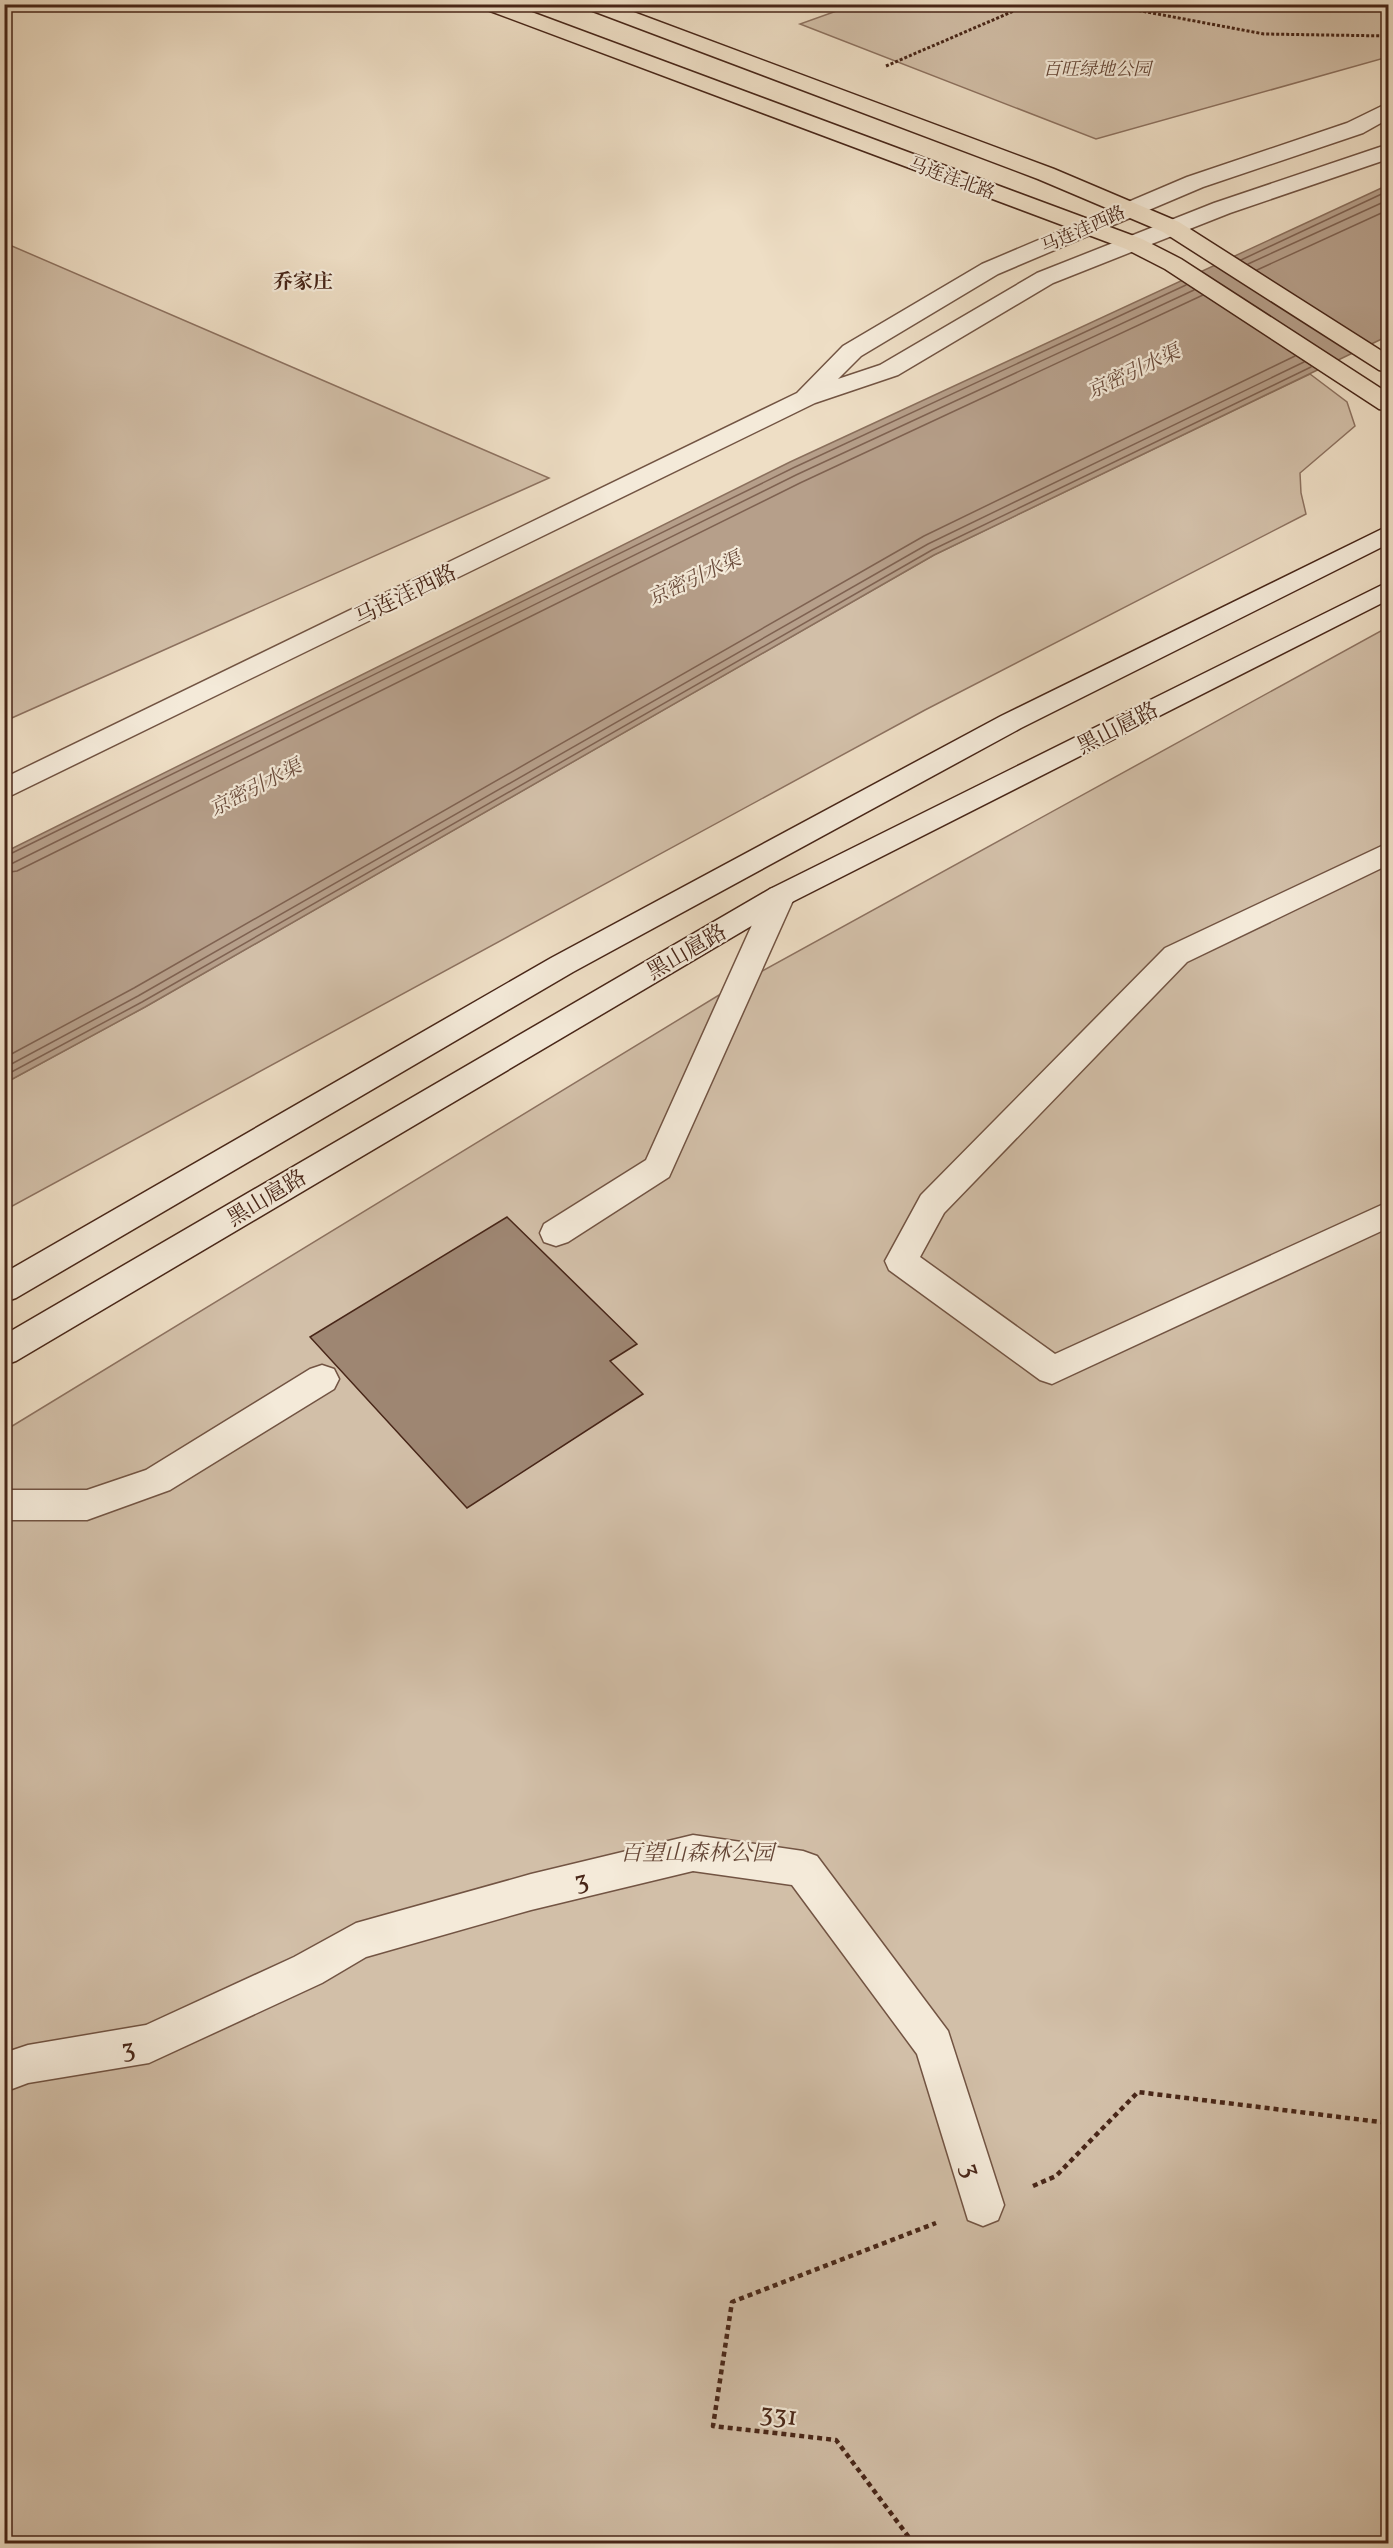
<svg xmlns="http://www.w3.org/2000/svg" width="1393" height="2548" viewBox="0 0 1393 2548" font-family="Vollkorn,'Noto Serif SC',serif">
<rect width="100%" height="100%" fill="#eedec5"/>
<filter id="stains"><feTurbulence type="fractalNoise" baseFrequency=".00333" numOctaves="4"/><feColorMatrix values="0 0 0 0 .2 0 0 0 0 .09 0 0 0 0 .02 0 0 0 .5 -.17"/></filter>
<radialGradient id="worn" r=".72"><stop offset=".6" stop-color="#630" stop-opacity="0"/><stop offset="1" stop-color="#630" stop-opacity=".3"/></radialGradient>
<g fill="#d2bfa8" stroke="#8d7260" stroke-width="1.5">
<polygon points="856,4 1388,5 1388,57 1096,139 800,24"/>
<polygon points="4,243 5,243 549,478 5,721"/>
<polygon points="1310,374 1347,402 1355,426 1300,473 1301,493 1306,514 925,710 5,1210 5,1083 145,1007 934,555"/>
<polygon points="1388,627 1388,2543 5,2543 4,1431 724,992"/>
</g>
<polygon fill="#b69f8a" stroke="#8a6f5c" stroke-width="1.5" points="1388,185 1388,336 934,555 145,1007 5,1083 5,852 790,462"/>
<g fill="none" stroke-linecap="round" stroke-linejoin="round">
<g stroke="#7f6251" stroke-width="1.5">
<polyline points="1241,260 1388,191"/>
<polyline points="1248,264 1388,200"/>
<polyline points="1257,270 1388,210"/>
<polyline points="4,857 793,468 1186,285"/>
<polyline points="4,864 13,863 796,475 1194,290"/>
<polyline points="4,873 17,871 800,483 1203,295"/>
<polyline points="4,1058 134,988 924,536 1295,356"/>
<polyline points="4,1068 138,996 928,544 1304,362"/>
<polyline points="4,1076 142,1002 932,550 1311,367"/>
</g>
</g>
<polygon fill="#9e8672" stroke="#482618" stroke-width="1.5" points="507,1217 637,1344 610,1361 643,1394 467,1508 310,1337"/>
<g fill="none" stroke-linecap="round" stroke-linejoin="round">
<defs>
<g id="service">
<polygon points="1388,843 1388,865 1187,962 944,1213 920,1257 1055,1354 1388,1202 1388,1228 1052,1384 1040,1380 889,1270 885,1261 921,1195 1165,948"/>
<polygon points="780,886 790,889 795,896 669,1177 568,1242 556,1246 544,1242 540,1233 544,1224 646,1160 765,896 770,889"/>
<polygon points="322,1365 334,1369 339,1379 334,1389 170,1490 87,1520 4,1520 4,1490 87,1490 146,1470 310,1369"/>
<polygon points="693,1835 803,1851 817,1856 948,2031 1004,2205 998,2220 983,2226 968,2220 917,2054 792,1885 693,1871 531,1910 366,1957 322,1983 149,2063 28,2083 4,2092 4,2053 28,2045 146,2025 294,1957 356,1923 531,1874"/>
</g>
<polygon id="minor" points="1388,103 1388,119 1363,133 1203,187 998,274 861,356 838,379 880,365 1037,273 1214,203 1380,147 1388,145 1388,159 1230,213 1053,283 898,375 815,403 4,799 4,778 797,393 843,346 982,264 1187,177 1347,123"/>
<g id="secondary">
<polygon points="1388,526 1388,544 1021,728 573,972 16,1298 4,1302 4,1273 551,958 1001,716"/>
<polygon points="1388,582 1388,600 790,903 16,1361 4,1365 4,1335 770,889"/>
</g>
<g id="primary">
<polygon points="479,4 510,4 1142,239 1181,259 1388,393 1388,411 1379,409 1165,269 1126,249 482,8"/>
<polygon points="582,4 612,4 1054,169 1179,222 1388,355 1388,372 1379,370 1163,232 1038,179 585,8"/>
</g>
</defs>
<use href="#service" stroke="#725443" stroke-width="3"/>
<use href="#minor" stroke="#725443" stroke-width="3"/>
<use href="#secondary" stroke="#482618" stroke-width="3"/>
<use href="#primary" stroke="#482618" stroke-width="3"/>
<g stroke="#482618" stroke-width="3" stroke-dasharray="3 2" stroke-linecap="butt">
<polyline points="1104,4 1264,34 1388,36"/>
<polyline points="1144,8 1160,4"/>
<polyline points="886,66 1030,4"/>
</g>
<g stroke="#482618" stroke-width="4.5" stroke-dasharray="5 4" stroke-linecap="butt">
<polyline points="1033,2186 1056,2176 1138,2092 1388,2123"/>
<polyline points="914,2544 836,2440 713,2426 732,2302 936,2223"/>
</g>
<use href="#service" fill="#f4ead9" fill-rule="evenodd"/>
<use href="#minor" fill="#f4ead9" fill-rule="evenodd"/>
<use href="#secondary" fill="#f4ead9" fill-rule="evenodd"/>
<use href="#primary" fill="#eedec5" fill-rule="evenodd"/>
</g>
<g text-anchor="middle" stroke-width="4.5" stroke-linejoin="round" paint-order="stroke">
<g font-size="18" font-style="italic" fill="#644535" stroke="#f4ead9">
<text x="1097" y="75">百旺绿地公园</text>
</g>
<g font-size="18" fill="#482618" stroke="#f4ead9">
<text transform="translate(952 178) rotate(20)" y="6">马连洼北路</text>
<text transform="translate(1083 229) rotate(-24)" y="6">马连洼西路</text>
</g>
<g font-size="20" font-weight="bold" fill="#482618" stroke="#f4ead9">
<text x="303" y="288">乔家庄</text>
</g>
<g font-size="20" font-style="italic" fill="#694a3a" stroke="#f4ead9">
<text transform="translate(1133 371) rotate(-25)" y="7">京密引水渠</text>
<text transform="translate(694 578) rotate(-25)" y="7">京密引水渠</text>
<text transform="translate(255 787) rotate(-27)" y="7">京密引水渠</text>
</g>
<g font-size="22" fill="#482618" stroke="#f4ead9">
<text transform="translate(405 594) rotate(-26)" y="8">马连洼西路</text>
<text transform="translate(1117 727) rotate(-27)" y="8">黑山扈路</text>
<text transform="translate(686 951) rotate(-30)" y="8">黑山扈路</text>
<text transform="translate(266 1197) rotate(-31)" y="8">黑山扈路</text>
</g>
<g font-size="22" font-style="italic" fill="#644535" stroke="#f4ead9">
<text x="697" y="1860">百望山森林公园</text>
</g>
<g font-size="27" fill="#482618" stroke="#f4ead9">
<text transform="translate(581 1880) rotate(-13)" y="9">3</text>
<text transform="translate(128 2048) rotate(-9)" y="9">3</text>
<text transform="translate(972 2170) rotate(73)" y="9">3</text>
<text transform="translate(779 2414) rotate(7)" y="9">331</text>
</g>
</g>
<rect width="1393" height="2548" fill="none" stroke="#eedec5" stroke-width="24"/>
<rect x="6" y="6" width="1381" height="2536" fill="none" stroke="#482618" stroke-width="3"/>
<rect x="12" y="12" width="1369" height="2524" fill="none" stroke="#482618" stroke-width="1.5"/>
<rect width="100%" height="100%" filter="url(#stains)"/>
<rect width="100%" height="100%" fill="url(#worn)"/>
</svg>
